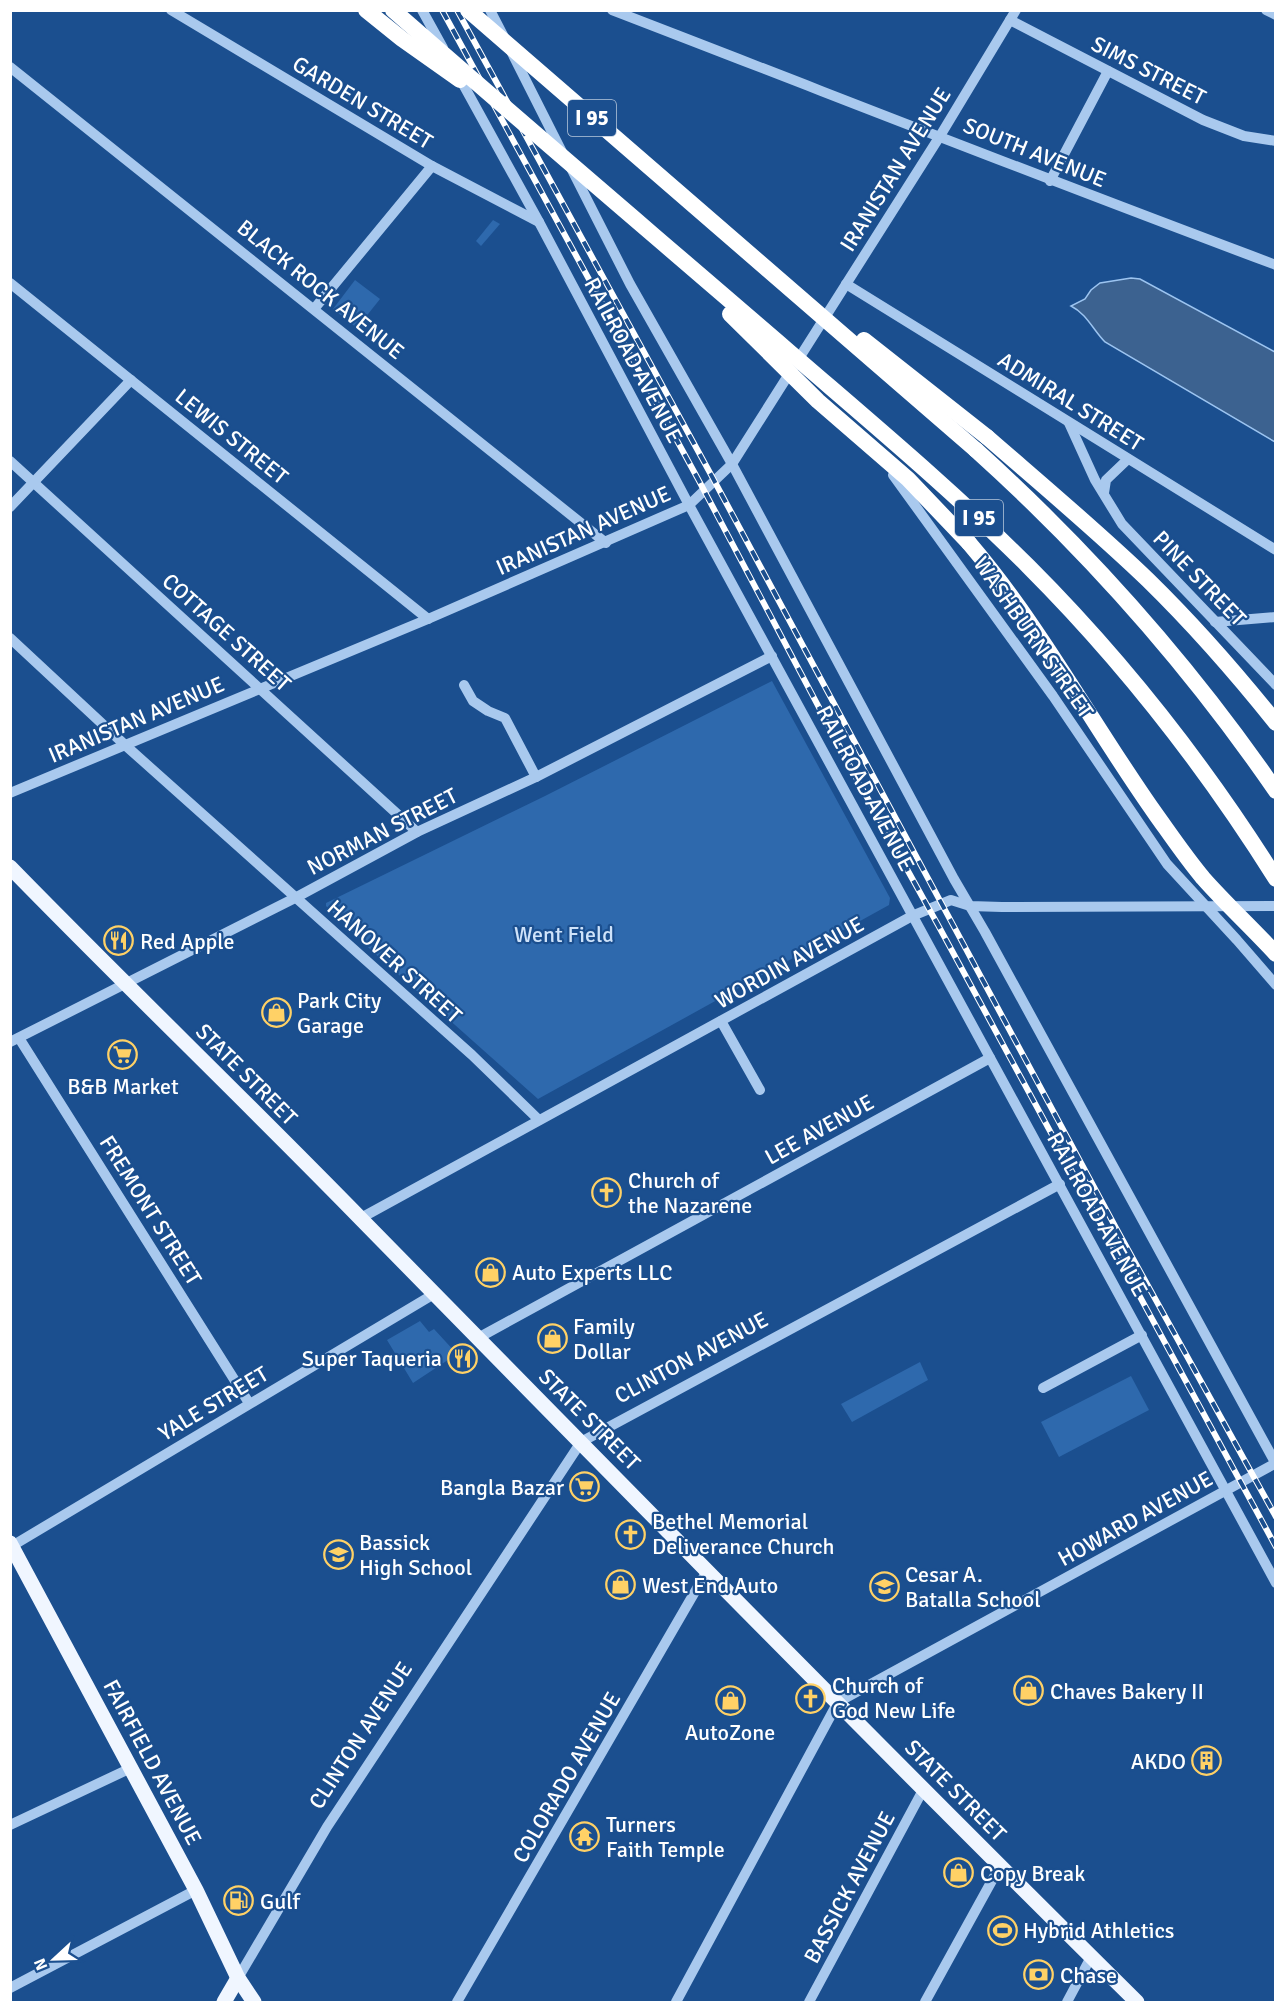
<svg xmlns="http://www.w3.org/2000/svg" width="1286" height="2013" viewBox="0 0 1286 2013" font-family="Signika,sans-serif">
<rect width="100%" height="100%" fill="#1b4f8f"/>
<g fill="#2e69ad">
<polygon points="493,220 500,224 481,246 476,241"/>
<polygon points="355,280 380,299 357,328 333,309"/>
<polygon points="772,681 890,898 889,905 538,1099 372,951 326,906 326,903 545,796"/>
<polygon points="420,1321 429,1332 434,1329 457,1354 413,1383 387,1340"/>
<polygon points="920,1362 928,1380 852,1422 841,1404"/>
<polygon points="1131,1376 1149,1410 1059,1457 1041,1422"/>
</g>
<path fill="#3c6290" stroke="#9cc4f0" stroke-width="1.5" d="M1131,278L1140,279L1275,352V442L1105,342C1093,330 1087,314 1071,306L1085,299L1091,290L1100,283Z"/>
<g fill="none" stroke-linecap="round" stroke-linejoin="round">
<g stroke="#a9c9ee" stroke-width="10">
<polyline points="171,10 432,166 539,222"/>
<polyline points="422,10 443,48"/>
<polyline points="490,10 504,37"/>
<path d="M612,10C833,95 1053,182 1276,265"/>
<polyline points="1266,10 1276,15"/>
<polyline points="1010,20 1203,120 1244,136 1276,141"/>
<polyline points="511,51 562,152"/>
<polyline points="10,67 606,543"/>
<polyline points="458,75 539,222 689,505 1276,1583"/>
<polyline points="571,168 630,284 732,464 954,879 985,932 1276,1464"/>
<polyline points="1050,181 1108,71"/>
<polyline points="10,283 428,619"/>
<polyline points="846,284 1276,550"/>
<polyline points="314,309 432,166"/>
<polyline points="1069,423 1095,480 1122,524 1276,685"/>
<polyline points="10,461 417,832"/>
<polyline points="893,475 1053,696 1167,864 1237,940 1276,985"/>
<polyline points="1104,493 1106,480 1128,459"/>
<polyline points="10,507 131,380"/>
<polyline points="1215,622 1276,617"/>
<polyline points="10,638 125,745 472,1055 539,1120"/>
<polyline points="464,685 473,701 488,711 505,718 536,777"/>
<polyline points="10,793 428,619 689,505 732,464 940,136 1016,10"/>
<polyline points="721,1021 760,1090"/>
<polyline points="19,1038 249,1403"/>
<polyline points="10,1042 295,898 417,832 536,777 772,656"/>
<polyline points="361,1218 912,916 951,900 970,906 1002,907 1276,906"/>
<polyline points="478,1338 990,1058"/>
<polyline points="1043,1388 1142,1335"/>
<polyline points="12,1546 434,1294"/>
<polyline points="10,1825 131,1768"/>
<polyline points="238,1978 327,1827 581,1442 1060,1184"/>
<polyline points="10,1988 196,1890"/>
<polyline points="457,2002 707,1571"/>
<polyline points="676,2002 838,1702 1276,1463"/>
<polyline points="809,2002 923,1790"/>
<polyline points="925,2002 1000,1866"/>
<polyline points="1067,2002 1091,1957"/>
</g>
<g stroke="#f0f6ff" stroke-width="15">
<path d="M10,867C126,986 246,1101 362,1220C619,1482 876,1744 1137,2002"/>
<polyline points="10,1543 196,1890 238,1978 254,2002"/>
<polyline points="224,2002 238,1978"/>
</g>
<g stroke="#fff" stroke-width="16">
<path d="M987,437C1041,484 1096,530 1148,580C1194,625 1236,673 1276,723"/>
<path d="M976,450C1089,552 1190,666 1276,791"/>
<path d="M969,543C1041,627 1093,726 1157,816C1172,837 1187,859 1203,878C1226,904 1252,928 1276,954"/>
</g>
<defs>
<g id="rail">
<polyline points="442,10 698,479 858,781 938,925 1276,1547"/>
<polyline points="457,10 709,471 1116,1228 1276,1517"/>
</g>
</defs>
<use href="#rail" stroke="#fff" stroke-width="6"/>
<use href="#rail" stroke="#1b4f8f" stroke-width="4" stroke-dasharray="11" stroke-linecap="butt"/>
<g stroke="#fff" stroke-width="16">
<polyline points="366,10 402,39 460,80"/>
<path d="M393,10C523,124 655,236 786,349C868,420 951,489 1028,566C1122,660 1205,766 1276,879"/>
<polyline points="468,10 976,450"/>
<polyline points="730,314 818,401 908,479 969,543"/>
<polyline points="864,340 987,437"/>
</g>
</g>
<defs>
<symbol id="restaurant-ring" viewBox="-11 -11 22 22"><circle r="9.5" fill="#1b4f8f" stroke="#ffd166" stroke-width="1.5"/><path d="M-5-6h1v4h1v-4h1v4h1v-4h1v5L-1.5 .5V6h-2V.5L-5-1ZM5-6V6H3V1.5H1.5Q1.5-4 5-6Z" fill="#ffd166"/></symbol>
<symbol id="shop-ring" viewBox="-11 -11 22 22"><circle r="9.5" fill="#1b4f8f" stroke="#ffd166" stroke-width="1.5"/><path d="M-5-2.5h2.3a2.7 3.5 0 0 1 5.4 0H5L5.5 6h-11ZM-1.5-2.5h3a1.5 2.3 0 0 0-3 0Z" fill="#ffd166"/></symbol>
<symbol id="supermarket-ring" viewBox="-11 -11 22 22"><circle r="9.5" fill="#1b4f8f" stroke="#ffd166" stroke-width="1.5"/><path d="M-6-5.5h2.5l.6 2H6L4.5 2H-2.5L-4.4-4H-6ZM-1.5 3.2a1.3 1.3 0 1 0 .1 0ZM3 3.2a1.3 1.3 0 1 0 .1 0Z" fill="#ffd166"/></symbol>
<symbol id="church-ring" viewBox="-11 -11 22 22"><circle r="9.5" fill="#1b4f8f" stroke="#ffd166" stroke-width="1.5"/><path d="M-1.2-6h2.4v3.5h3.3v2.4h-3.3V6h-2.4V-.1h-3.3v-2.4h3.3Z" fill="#ffd166"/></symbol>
<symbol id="school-ring" viewBox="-11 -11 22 22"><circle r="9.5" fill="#1b4f8f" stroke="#ffd166" stroke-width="1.5"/><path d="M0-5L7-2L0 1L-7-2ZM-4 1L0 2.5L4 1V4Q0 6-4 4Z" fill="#ffd166"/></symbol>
<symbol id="building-ring" viewBox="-11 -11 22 22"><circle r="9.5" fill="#1b4f8f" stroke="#ffd166" stroke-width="1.5"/><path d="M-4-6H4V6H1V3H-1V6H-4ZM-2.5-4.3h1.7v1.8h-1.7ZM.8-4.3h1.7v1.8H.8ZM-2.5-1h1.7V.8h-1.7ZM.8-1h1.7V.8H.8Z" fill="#ffd166"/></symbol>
<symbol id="temple-ring" viewBox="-11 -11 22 22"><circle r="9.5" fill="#1b4f8f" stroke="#ffd166" stroke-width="1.5"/><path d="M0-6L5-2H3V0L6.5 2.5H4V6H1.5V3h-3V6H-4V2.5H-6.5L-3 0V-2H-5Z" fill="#ffd166"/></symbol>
<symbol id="fuel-ring" viewBox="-11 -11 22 22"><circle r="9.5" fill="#1b4f8f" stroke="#ffd166" stroke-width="1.5"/><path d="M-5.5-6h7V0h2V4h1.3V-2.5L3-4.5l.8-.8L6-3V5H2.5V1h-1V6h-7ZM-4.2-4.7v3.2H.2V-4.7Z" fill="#ffd166"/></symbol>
<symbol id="stadium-ring" viewBox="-11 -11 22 22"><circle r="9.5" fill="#1b4f8f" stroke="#ffd166" stroke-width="1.5"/><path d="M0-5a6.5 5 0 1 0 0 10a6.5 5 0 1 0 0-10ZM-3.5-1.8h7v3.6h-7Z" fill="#ffd166"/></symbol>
<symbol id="bank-ring" viewBox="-11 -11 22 22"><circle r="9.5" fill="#1b4f8f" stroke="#ffd166" stroke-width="1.5"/><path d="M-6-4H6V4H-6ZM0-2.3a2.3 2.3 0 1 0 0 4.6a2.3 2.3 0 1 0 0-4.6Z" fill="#ffd166"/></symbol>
</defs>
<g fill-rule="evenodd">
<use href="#restaurant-ring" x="102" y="924" width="33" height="33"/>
<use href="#shop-ring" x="260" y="996" width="33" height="33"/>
<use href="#supermarket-ring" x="106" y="1038" width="33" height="33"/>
<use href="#church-ring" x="590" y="1176" width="33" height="33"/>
<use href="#shop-ring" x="474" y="1256" width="33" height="33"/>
<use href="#shop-ring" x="536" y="1322" width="33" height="33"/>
<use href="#restaurant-ring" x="446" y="1342" width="33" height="33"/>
<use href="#supermarket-ring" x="568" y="1470" width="33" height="33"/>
<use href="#church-ring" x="614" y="1518" width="33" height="33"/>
<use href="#school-ring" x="322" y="1538" width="33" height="33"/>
<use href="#shop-ring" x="604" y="1568" width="33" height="33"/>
<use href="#school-ring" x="868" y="1570" width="33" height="33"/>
<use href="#shop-ring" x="1012" y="1674" width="33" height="33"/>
<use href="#church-ring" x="794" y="1682" width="33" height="33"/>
<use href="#shop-ring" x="714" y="1684" width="33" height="33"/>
<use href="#building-ring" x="1190" y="1744" width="33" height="33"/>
<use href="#temple-ring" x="568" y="1820" width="33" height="33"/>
<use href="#shop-ring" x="942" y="1856" width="33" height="33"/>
<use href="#fuel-ring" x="222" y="1884" width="33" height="33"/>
<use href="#stadium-ring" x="986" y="1914" width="33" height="33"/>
<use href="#bank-ring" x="1022" y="1958" width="33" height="33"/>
</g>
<g text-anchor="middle" stroke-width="4.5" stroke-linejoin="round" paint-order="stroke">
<g fill="#1b4f8f" stroke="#bbcadd" stroke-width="1.5">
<rect x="568" y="100" width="48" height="36" rx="4.5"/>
<rect x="955" y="500" width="48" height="36" rx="4.5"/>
</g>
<g font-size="21" font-weight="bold" fill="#fff">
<text x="592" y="125">I 95</text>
<text x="979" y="525">I 95</text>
</g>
<g font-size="22" fill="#fff" stroke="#1b4f8f">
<text transform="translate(1149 70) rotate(27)" y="8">SIMS STREET</text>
<text transform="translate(363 102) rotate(31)" y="8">GARDEN STREET</text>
<text transform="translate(1035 152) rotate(22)" y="8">SOUTH AVENUE</text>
<text transform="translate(895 169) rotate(-58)" y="8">IRANISTAN AVENUE</text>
<text transform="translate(321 289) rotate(39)" y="8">BLACK ROCK AVENUE</text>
<text transform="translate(634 360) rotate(62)" y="8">RAILROAD AVENUE</text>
<text transform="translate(1071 401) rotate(32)" y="8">ADMIRAL STREET</text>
<text transform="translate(232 436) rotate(39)" y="8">LEWIS STREET</text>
<text transform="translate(583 530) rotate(-24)" y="8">IRANISTAN AVENUE</text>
<text transform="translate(1200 578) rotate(46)" y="8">PINE STREET</text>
<text transform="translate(227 632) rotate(42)" y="8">COTTAGE STREET</text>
<text transform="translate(1034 637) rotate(55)" y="8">WASHBURN STREET</text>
<text transform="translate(136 719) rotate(-23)" y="8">IRANISTAN AVENUE</text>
<text transform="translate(866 788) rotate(62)" y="8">RAILROAD AVENUE</text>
<text transform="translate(382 831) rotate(-27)" y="8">NORMAN STREET</text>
<text transform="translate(395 961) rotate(42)" y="8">HANOVER STREET</text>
<text transform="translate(789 962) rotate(-29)" y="8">WORDIN AVENUE</text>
<text transform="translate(247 1074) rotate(45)" y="8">STATE STREET</text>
<text transform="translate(819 1129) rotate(-29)" y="8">LEE AVENUE</text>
<text transform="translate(151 1210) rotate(58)" y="8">FREMONT STREET</text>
<text transform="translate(1098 1214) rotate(61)" y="8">RAILROAD AVENUE</text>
<text transform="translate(691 1357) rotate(-28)" y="8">CLINTON AVENUE</text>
<text transform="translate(213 1403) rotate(-31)" y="8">YALE STREET</text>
<text transform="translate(590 1419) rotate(45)" y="8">STATE STREET</text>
<text transform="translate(1135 1518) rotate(-29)" y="8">HOWARD AVENUE</text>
<text transform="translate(360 1735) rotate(-57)" y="8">CLINTON AVENUE</text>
<text transform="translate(153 1762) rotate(62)" y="8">FAIRFIELD AVENUE</text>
<text transform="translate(566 1777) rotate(-60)" y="8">COLORADO AVENUE</text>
<text transform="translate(956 1790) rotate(45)" y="8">STATE STREET</text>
<text transform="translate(849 1887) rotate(-62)" y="8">BASSICK AVENUE</text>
</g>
<g font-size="22" fill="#cfe3fa" stroke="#1b4f8f">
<text x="564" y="942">Went Field</text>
</g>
<g font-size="22" fill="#fff" stroke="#1b4f8f" text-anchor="start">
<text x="140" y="949">Red Apple</text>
<text x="297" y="1008">Park City<tspan x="297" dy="25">Garage</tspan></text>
<text x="123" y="1094" text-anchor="middle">B&amp;B Market</text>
<text x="628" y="1188">Church of<tspan x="628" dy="25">the Nazarene</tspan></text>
<text x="512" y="1280">Auto Experts LLC</text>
<text x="573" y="1334">Family<tspan x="573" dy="25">Dollar</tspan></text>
<text x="442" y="1366" text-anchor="end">Super Taqueria</text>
<text x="564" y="1495" text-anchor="end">Bangla Bazar</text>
<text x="652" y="1529">Bethel Memorial<tspan x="652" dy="25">Deliverance Church</tspan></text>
<text x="359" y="1550">Bassick<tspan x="359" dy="25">High School</tspan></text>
<text x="905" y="1582">Cesar A.<tspan x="905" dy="25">Batalla School</tspan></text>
<text x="642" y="1593">West End Auto</text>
<text x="832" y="1693">Church of<tspan x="832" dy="25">God New Life</tspan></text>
<text x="1050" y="1699">Chaves Bakery II</text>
<text x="730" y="1740" text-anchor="middle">AutoZone</text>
<text x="1186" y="1769" text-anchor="end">AKDO</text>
<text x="606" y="1832">Turners<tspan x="606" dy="25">Faith Temple</tspan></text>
<text x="980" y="1881">Copy Break</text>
<text x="260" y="1909">Gulf</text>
<text x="1023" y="1938">Hybrid Athletics</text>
<text x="1060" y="1983">Chase</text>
</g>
</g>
<rect width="1286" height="2013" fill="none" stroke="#ffffff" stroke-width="24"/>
<g transform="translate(54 1959) rotate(248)" stroke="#1b4f8f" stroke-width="4.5" paint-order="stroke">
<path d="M0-4.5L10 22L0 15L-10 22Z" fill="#ffffff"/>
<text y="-9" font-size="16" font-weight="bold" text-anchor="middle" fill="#ffffff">N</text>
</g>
</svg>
